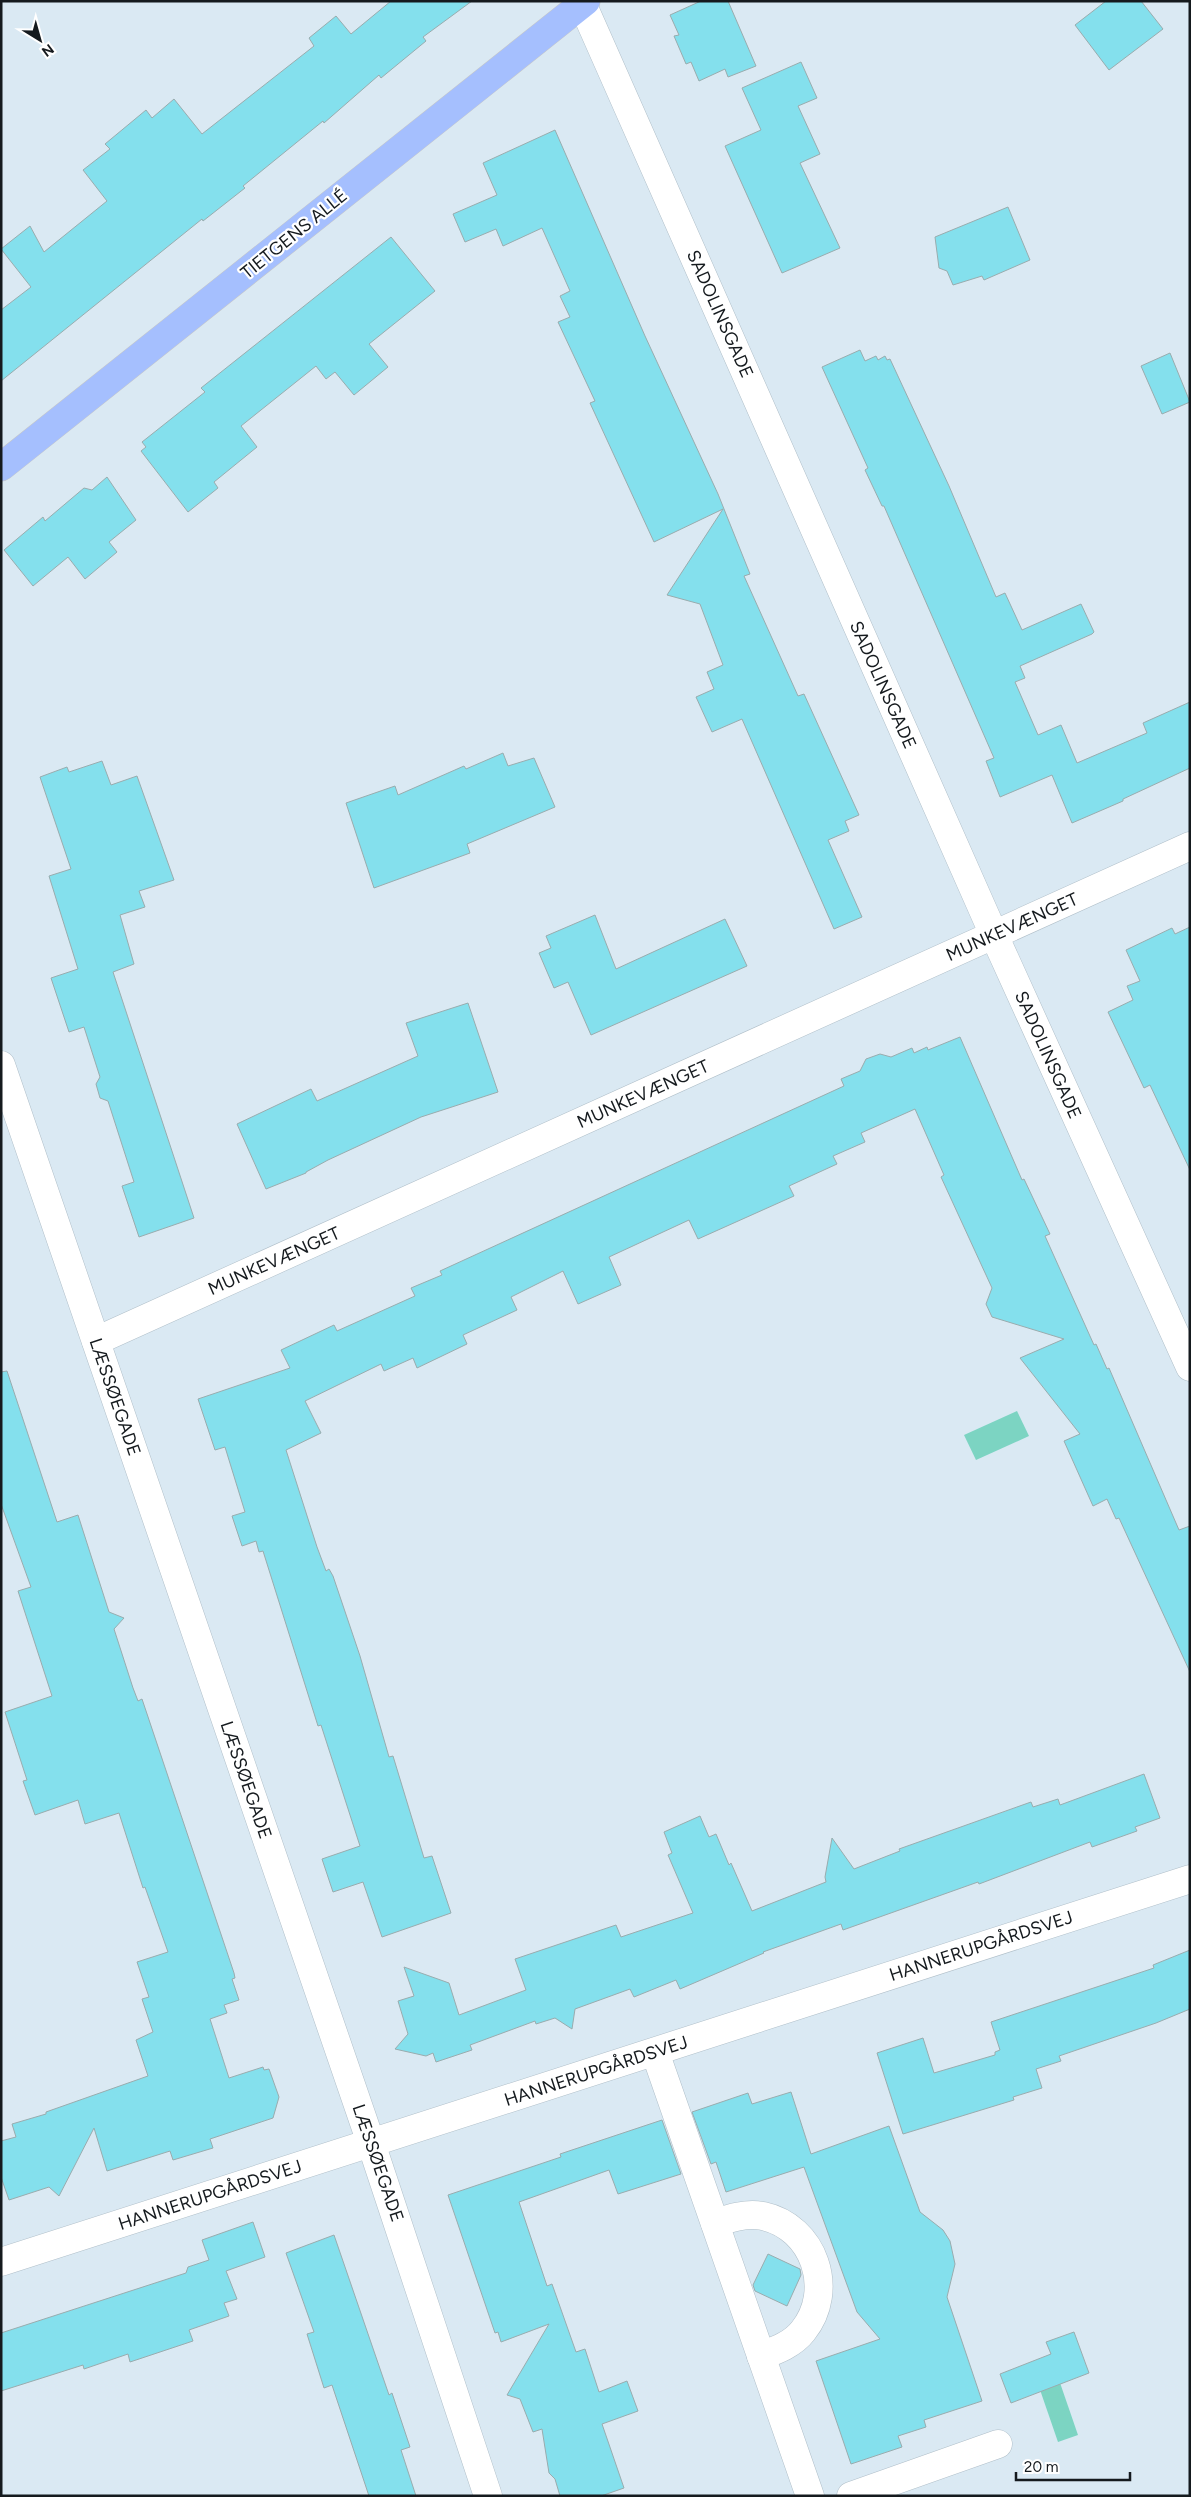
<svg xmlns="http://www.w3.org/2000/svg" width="1191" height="2497" viewBox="0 0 1191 2497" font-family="Figtree,sans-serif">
<rect width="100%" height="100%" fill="#dae9f3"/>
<g fill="#7cd4c2">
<polygon points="1017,1411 1029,1436 976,1460 964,1435"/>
<polygon points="1058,2377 1078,2435 1058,2442 1038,2384"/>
</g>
<g fill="#84e0ed" stroke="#99acae">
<polygon points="391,1 472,1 423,37 426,41 381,78 379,75 324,123 323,121 243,186 245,188 203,221 202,219 1,381 1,310 31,287 1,249 30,226 44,252 107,201 83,170 110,149 105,144 146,110 152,118 174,99 202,134 314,46 309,38 336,16 351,34"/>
<polygon points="701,1 728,1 756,66 728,77 725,69 699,81 691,62 686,64 674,36 679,35 670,15"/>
<polygon points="1106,1 1141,1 1163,29 1109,70 1075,25"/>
<polygon points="801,62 817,98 798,106 820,154 800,163 840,248 782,273 725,146 761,130 742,88"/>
<polygon points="555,130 645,336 718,494 750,574 744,576 798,696 804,694 859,815 845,821 849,831 828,840 862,917 834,929 742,719 712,732 696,697 714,689 707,672 723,665 700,604 667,595 723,509 654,542 590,403 595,401 558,322 570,317 560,296 570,291 542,228 503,246 496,229 465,242 453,214 497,195 483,163"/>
<polygon points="1008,207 1030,260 984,280 982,276 953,285 947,271 939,268 935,237"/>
<polygon points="391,237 435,291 369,344 388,367 354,395 335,372 326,379 316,366 241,426 257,447 214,482 218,488 188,512 141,451 146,447 142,442 205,392 201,388"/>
<polygon points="860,350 865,361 876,356 878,360 885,356 887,360 890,359 949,486 996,597 1005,593 1022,630 1081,604 1094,632 1092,634 1020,666 1025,678 1015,682 1038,735 1061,725 1077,763 1147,733 1143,723 1190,702 1190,768 1123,799 1123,801 1072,823 1052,775 1000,797 986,761 994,758 884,506 882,506 865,470 868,468 822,367"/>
<polygon points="1170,353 1190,402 1162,414 1141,366"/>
<polygon points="107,477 136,520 109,542 117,552 85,579 68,557 33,586 4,550 43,517 45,521 84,488 92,490"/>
<polygon points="503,753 508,766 534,758 555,807 467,844 470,853 374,888 346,803 395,786 398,795 464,766 466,769"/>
<polygon points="102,761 111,785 137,776 174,880 139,891 145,907 120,915 134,964 113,972 194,1218 139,1237 122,1186 134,1182 108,1101 100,1098 96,1084 100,1077 84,1027 69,1032 51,978 78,969 49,876 71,869 40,777 67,767 69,772"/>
<polygon points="595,915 616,969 725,919 747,966 591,1035 568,982 554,988 539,953 551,948 546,936"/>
<polygon points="1190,927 1190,1170 1150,1085 1144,1088 1108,1012 1133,1000 1127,986 1140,981 1126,950 1172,928 1175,934"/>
<polygon points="468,1003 498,1092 421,1117 328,1160 306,1172 306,1173 266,1189 237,1124 311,1089 317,1101 418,1056 406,1023"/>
<polygon points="960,1037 1022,1180 1024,1179 1050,1234 1045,1236 1094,1345 1096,1344 1107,1369 1109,1368 1179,1530 1190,1526 1190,1672 1119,1518 1116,1519 1107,1499 1093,1506 1064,1441 1080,1434 1020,1358 1064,1339 992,1317 986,1304 992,1288 941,1177 944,1175 915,1109 861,1133 865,1142 833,1156 837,1164 789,1186 794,1196 698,1239 689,1220 609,1257 621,1285 578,1304 563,1271 511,1297 517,1310 463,1335 467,1344 417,1368 413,1358 384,1371 381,1364 305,1401 321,1433 286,1450 317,1547 326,1571 329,1569 333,1576 360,1656 389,1757 393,1756 424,1858 432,1856 451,1913 382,1937 363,1882 333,1892 322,1859 360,1846 321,1725 318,1726 263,1551 259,1552 256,1541 242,1546 232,1516 245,1512 225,1447 215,1450 198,1399 290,1368 281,1350 334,1325 337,1331 415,1296 411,1288 442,1275 440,1271 844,1086 841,1079 860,1071 866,1059 880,1054 891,1057 912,1048 914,1053 927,1047 928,1050"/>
<polygon points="7,1371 57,1522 78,1515 109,1612 124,1618 114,1629 133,1688 138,1701 142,1699 234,1973 235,1978 232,1979 239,2000 224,2005 227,2013 210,2019 229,2078 263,2067 264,2070 269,2069 279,2097 273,2118 210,2139 213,2148 173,2160 170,2151 107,2171 94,2128 59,2196 49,2187 9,2200 1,2177 1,2141 16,2137 12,2124 46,2114 46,2112 148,2076 136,2040 153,2032 142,1999 149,1997 137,1962 168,1952 145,1887 143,1888 119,1813 85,1824 78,1800 35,1815 23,1781 27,1780 5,1712 52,1696 18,1591 31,1587 1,1504 1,1372"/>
<polygon points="1144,1774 1160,1818 1135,1827 1137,1831 1092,1847 1090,1842 979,1884 978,1882 843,1930 841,1924 763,1952 764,1953 680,1989 676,1980 634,1997 630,1989 575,2009 572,2029 555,2018 536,2024 535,2021 470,2045 472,2050 436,2062 433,2053 426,2056 395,2049 408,2034 398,2001 414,1996 404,1967 449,1983 459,2015 526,1990 515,1959 616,1925 621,1937 693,1913 668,1855 672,1853 664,1832 700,1816 709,1837 716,1834 729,1865 731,1863 752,1911 826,1882 825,1877 832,1838 854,1869 900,1851 899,1849 1031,1802 1033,1807 1058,1799 1060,1805"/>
<polygon points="1190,1950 1190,2009 1156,2023 1059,2056 1061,2061 1036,2069 1042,2088 1013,2097 1014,2100 903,2134 877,2053 923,2038 934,2073 995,2055 995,2052 1000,2050 991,2022 1154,1968 1153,1965"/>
<polygon points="791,2092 811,2154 889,2126 920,2212 943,2230 950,2241 955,2264 947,2297 982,2401 924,2420 926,2427 898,2436 902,2447 851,2464 816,2361 880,2339 857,2312 804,2167 726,2192 716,2162 711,2164 692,2112 748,2093 752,2104"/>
<polygon points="662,2120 681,2174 618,2194 609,2170 519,2202 547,2286 552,2284 576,2352 585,2349 599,2392 627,2381 638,2411 602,2424 624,2488 601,2496 560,2496 555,2479 549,2473 542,2429 533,2432 520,2399 507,2395 549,2324 501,2342 498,2332 495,2333 448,2195 561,2157 560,2154"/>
<polygon points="253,2222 265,2257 226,2271 237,2299 224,2303 229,2316 189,2330 193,2341 130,2362 128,2354 84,2369 83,2365 1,2391 1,2333 186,2273 188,2267 209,2260 202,2240"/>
<polygon points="334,2235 389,2395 392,2393 410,2447 401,2450 416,2496 369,2496 332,2385 324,2388 307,2334 314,2332 286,2253"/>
<polygon points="768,2254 800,2269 801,2275 787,2306 755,2291 753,2285"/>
<polygon points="1074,2332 1089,2373 1011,2403 1000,2374 1051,2354 1046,2342"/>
</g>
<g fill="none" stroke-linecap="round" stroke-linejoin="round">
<defs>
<g id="minor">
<polyline points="581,1 994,935 1190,1367"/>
<polyline points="1,1065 371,2143 488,2496"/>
<polyline points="96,1341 1190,846"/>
<polyline points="655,2052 810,2496"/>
<path d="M715,2223C730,2218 746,2213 763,2216C814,2227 836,2290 803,2331C793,2344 777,2350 761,2356"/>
<polyline points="1,2262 1190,1879"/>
<polyline points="851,2496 998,2444"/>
</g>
<polyline id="major" points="1,467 586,1"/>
</defs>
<use href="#minor" stroke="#b0bfc9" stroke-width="29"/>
<use href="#major" stroke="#c7c8c9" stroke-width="29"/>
<use href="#minor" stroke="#fff" stroke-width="28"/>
<use href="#major" stroke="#a5bffe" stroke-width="28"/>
</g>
<g text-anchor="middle" stroke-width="4.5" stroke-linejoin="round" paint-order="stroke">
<g font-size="18" fill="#151a1e" stroke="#fff">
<text transform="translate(294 234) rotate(-39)" y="6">TIETGENS ALLÉ</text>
<text transform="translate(720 314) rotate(66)" y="6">SADOLINSGADE</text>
<text transform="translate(883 685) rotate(66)" y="6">SADOLINSGADE</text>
<text transform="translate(1012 927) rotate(-24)" y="6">MUNKEVÆNGET</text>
<text transform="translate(1048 1055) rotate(66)" y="6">SADOLINSGADE</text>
<text transform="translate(643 1094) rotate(-24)" y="6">MUNKEVÆNGET</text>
<text transform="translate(274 1261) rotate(-24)" y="6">MUNKEVÆNGET</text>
<text transform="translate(115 1397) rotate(71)" y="6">LÆSSØEGADE</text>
<text transform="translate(246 1780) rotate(71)" y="6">LÆSSØEGADE</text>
<text transform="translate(981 1946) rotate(-18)" y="6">HANNERUPGÅRDSVEJ</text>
<text transform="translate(596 2071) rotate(-18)" y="6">HANNERUPGÅRDSVEJ</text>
<text transform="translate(378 2163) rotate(71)" y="6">LÆSSØEGADE</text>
<text transform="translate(210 2195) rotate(-18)" y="6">HANNERUPGÅRDSVEJ</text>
</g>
</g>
<rect width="1191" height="2497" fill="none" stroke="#151a1e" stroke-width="5"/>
<g transform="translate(40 40) rotate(143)" stroke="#ffffff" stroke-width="4" paint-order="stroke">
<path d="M0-4L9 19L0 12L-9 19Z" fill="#151a1e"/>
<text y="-8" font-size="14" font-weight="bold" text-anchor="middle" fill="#151a1e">N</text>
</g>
<path d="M1016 2472v8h114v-8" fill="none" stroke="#151a1e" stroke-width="2.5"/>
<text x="1024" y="2472" font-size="15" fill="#151a1e" stroke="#ffffff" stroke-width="4" paint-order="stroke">20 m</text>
</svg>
